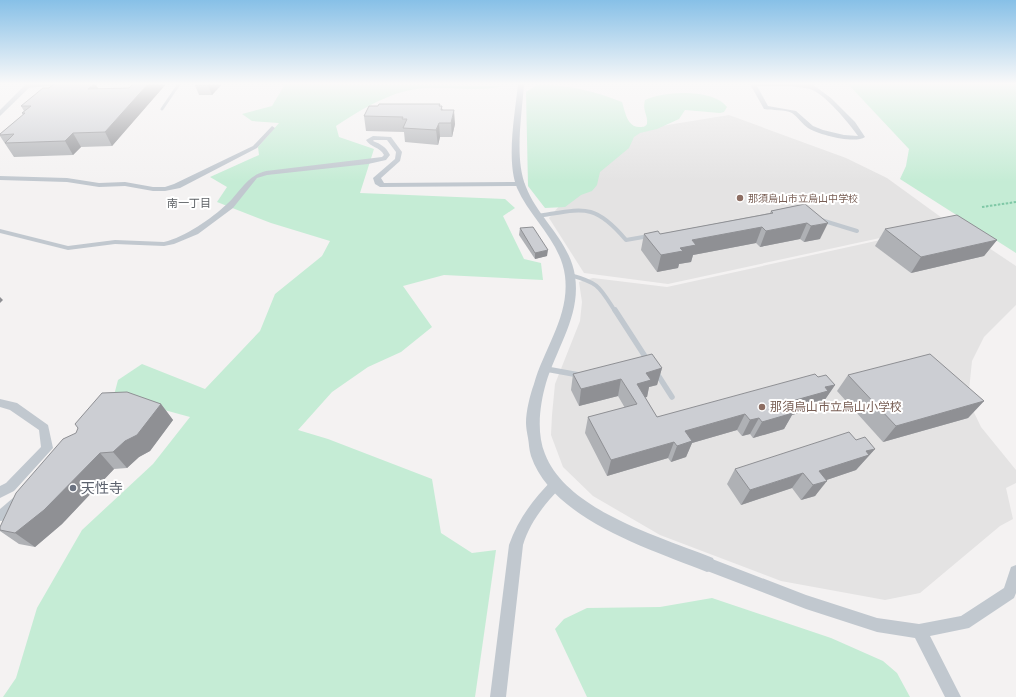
<svg xmlns="http://www.w3.org/2000/svg" width="1016" height="697" viewBox="0 0 1016 697" font-family="Raleway,'Noto Sans JP',sans-serif">
<rect width="100%" height="100%" fill="#f4f2f2"/>
<g fill="#e4e3e3">
<polygon points="729,115 846,158 887,178 949,223 668,284 584,273 549,218 599,159 643,129"/>
<polygon points="953,224 1016,266 1016,305 984,337 972,361 968,400 981,427 1016,470 1016,483 1006,488 1013,519 1000,526 920,593 885,600 781,581 660,535 593,496 563,467 551,435 552,415 555,384 580,321 582,302 579,282 593,278 667,287"/>
</g>
<g fill="#c5ecd5">
<path d="M281,84L503,86C478,92 452,87 426,88C394,89 362,109 336,126L339,137L374,149L360,193L505,199L515,208L503,216L524,259L541,263L543,280L444,275L403,286L432,327L401,352L368,367L332,392L298,430L328,439L432,479L441,533L472,553L496,550L475,697H3L16,678L37,608L82,530L153,464L190,417L146,405L109,414L118,380L142,364L205,389L260,331L275,294L322,256L330,241L271,223L217,202L227,187L210,177L259,155L258,147L279,123L252,121L242,114L272,106L284,86Z"/>
<polygon points="848,84 1016,84 1016,253 900,179 906,166 909,149"/>
<path d="M537,85C566,84 595,91 622,102C625,111 627,127 639,127C643,127 645,127 647,124C648,114 642,111 645,100C663,91 713,88 727,107L724,112L720,113L685,110L679,119L657,129L640,133L634,137L629,148L600,172L597,185L592,191L581,195L565,207L545,208L528,186L526,92Z"/>
<polygon points="712,598 831,638 883,661 897,673 910,697 587,697 555,629 564,619 587,608 660,607"/>
</g>
<g fill="none" stroke-linecap="round" stroke-linejoin="round">
<polyline stroke="#7fc8a6" stroke-width="2" stroke-dasharray="2.5 1.5" stroke-linecap="butt" points="982,207 1016,202"/>
<g stroke="#c1c8cf" stroke-width="3">
<polyline points="29,86 64,84"/>
<polyline points="162,109 179,84"/>
</g>
<g stroke="#c1c8cf" stroke-width="4">
<path d="M538,216C583,209 594,202 626,240L649,236"/>
<polyline points="821,220 857,231"/>
<path d="M570,275C599,283 599,286 615,311"/>
</g>
<g stroke="#c1c8cf" stroke-width="5.5">
<polyline points="615,310 648,361"/>
<polyline points="546,369 579,375"/>
<polyline points="656,372 672,397"/>
</g>
<g fill="#c1c8cf" fill-rule="evenodd">
<path d="M750,84H812L831,98L855,122L865,137C855,144 819,135 808,128C802,124 798,117 792,113C784,109 773,111 764,109ZM757,86C774,87 793,85 810,89C823,92 850,124 858,136L844,135L823,130L813,126L796,111L768,106Z"/>
<polygon points="272,126 275,128 257,148 180,188 165,191 153,191 125,186 99,187 67,182 0,180 0,176 67,178 99,183 125,182 153,187 165,187 174,184 253,146"/>
<path d="M373,136L391,137L402,152L400,161L381,178L384,183L521,182L525,184L521,186L380,187L375,184L373,178L395,159L396,152L387,140H374L373,141C381,144 386,147 390,155L386,160L368,164L267,175L257,178L233,208L198,234L174,244L164,246L115,244L68,250L0,233V229L68,246L115,240L164,242C185,237 211,219 227,204C241,191 246,176 266,171L382,157L384,155C380,147 370,147 366,140Z"/>
<polygon points="0,399 17,403 48,425 53,448 14,491 0,498 0,486 6,483 41,447 39,430 10,410 0,407"/>
<path d="M556,479L560,480L562,484L560,488C544,505 530,522 523,545L506,697H490L509,545C518,519 533,500 552,480Z"/>
<path d="M17,496L21,498L23,502C19,510 10,521 0,521V509L13,498Z"/>
<polygon points="707,557 806,595 877,618 919,624 961,616 1004,588 1011,567 1016,565 1016,593 1014,598 969,628 930,636 961,697 945,697 915,638 877,632 806,609 702,569 700,564 702,559"/>
</g>
<g fill="#c1c8cf" fill-rule="evenodd">
<polygon points="26,84 33,84 0,116 0,110"/>
<path d="M518,84H524C522,115 514,158 526,187C538,218 570,241 575,276C581,315 557,347 546,383C540,404 536,432 545,454C567,511 661,537 713,558L715,564L713,570L707,572C650,549 553,520 531,456C529,450 529,443 528,438C527,433 526,427 526,423C526,411 530,395 534,384C544,348 570,316 565,276C561,242 530,218 517,188C506,160 515,114 518,84Z"/>
</g>
</g>
<g fill="#afb1b5">
<polygon points="133,84 166,84 112,146 81,147 73,155 14,157 0,136 0,134 23,115 22,113 24,111 21,106 98,89 129,88"/>
<polygon points="196,84 222,84 212,95 199,95 195,85"/>
<polygon points="440,106 455,124 452,137 440,137 438,145 405,142 404,132 366,131 364,116"/>
<polygon points="805,204 820,239 804,242 800,239 760,247 756,243 693,255 691,262 679,264 678,268 657,272 641,250 644,234 660,234 770,213 771,211"/>
<polygon points="520,228 547,256 535,259 519,235"/>
<polygon points="885,229 997,240 984,256 911,273 875,246"/>
<polygon points="662,368 657,385 649,387 647,397 645,397 657,417 818,377 835,385 824,401 821,402 818,407 792,415 784,429 753,438 750,434 742,436 737,430 692,443 686,457 671,462 668,458 607,476 585,433 588,417 625,408 618,396 579,406 571,390 573,374"/>
<polygon points="848,375 984,401 968,418 883,442 837,391"/>
<polygon points="161,404 173,420 150,451 139,457 127,468 114,469 62,524 35,547 19,544 0,531 0,527"/>
<polygon points="856,440 875,449 856,470 826,480 815,496 801,500 792,488 741,505 727,484 735,469"/>
</g>
<g fill="#8f9094">
<polygon points="94,84 96,84 102,96 88,89"/>
<polygon points="148,84 166,84 112,146 105,132"/>
<polygon points="209,84 222,84 212,95 208,85"/>
<polygon points="454,110 455,124 452,137 451,123"/>
<polygon points="439,123 440,137 438,145 436,130"/>
<polygon points="73,133 81,147 73,155 65,141"/>
<polygon points="807,223 800,239 760,247 766,231"/>
<polygon points="828,223 820,239 804,242 811,226"/>
<polygon points="762,227 756,243 693,255 691,262 679,264 678,268 657,272 661,255 680,248 692,240"/>
<polygon points="997,240 984,256 911,273 921,257"/>
<polygon points="548,250 547,256 535,259 535,253"/>
<polygon points="0,297 3,300 0,303"/>
<polygon points="662,368 657,385 649,387 647,397 634,400 637,384 646,373"/>
<polygon points="621,379 618,396 579,406 581,389"/>
<polygon points="835,385 824,401 821,402 818,407 792,415 784,429 753,438 762,422 785,403 825,387"/>
<polygon points="984,401 968,418 883,442 896,426"/>
<polygon points="161,404 173,420 150,451 139,457 127,468 113,452"/>
<polygon points="745,414 737,430 692,443 686,457 671,462 677,446 685,431"/>
<polygon points="759,418 750,434 742,436 750,420"/>
<polygon points="674,442 668,458 607,476 611,460"/>
<polygon points="875,449 856,470 812,485 819,471 866,451"/>
<polygon points="100,453 114,469 62,524 35,547 15,533"/>
<polygon points="803,473 792,488 741,505 750,490"/>
<polygon points="827,481 815,496 801,500 813,485"/>
</g>
<g fill="#ccced3" stroke="#8f9094">
<polygon points="54,84 94,84 88,89 129,88 133,84 148,84 105,132 73,133 65,141 5,143 14,134 0,135 0,134 25,113 22,113 31,106 21,106 43,88 49,88"/>
<polygon points="196,84 209,84 208,85 195,85"/>
<polygon points="379,104 440,104 439,106 442,106 441,110 454,110 451,123 439,123 436,130 403,128 407,119 402,119 403,117 364,116 369,106 378,106"/>
<polygon points="805,204 828,223 811,226 807,223 766,231 762,227 692,240 696,245 680,248 683,251 661,255 644,234 658,231 660,234 773,213 771,211"/>
<polygon points="957,215 997,240 921,257 885,229"/>
<polygon points="533,227 548,250 535,253 520,228"/>
<polygon points="652,354 662,368 646,373 651,380 637,384 657,417 815,374 818,377 826,375 835,385 825,387 828,391 785,403 793,413 762,422 759,418 750,420 745,414 685,431 692,441 677,446 674,442 611,460 588,417 637,404 621,379 581,389 573,374"/>
<polygon points="930,354 984,401 896,426 848,375"/>
<polygon points="127,392 161,404 137,435 125,441 113,452 100,453 44,510 15,533 0,530 0,527 16,493 63,439 76,433 78,428 75,424 102,393"/>
<polygon points="849,432 856,440 865,437 875,449 866,451 869,455 819,471 827,481 813,485 803,473 750,490 735,469"/>
</g>
<linearGradient id="sky" x2="0" y2="1"><stop stop-color="#87c0e7"/><stop offset="0.46" stop-color="#faf9f9"/><stop offset="1" stop-color="#faf9f9" stop-opacity="0"/></linearGradient>
<rect width="1016" height="182" fill="url(#sky)"/>
<g fill="#8d6e63" stroke="#fff" stroke-width="1.5">
<circle cx="740" cy="198" r="4"/>
<circle cx="762" cy="407" r="4"/>
</g>
<circle fill="#6b7280" stroke="#fff" stroke-width="1.5" cx="73" cy="488" r="4"/>
<g text-anchor="middle" stroke-width="4" stroke-linejoin="round" paint-order="stroke">
<g font-size="10" fill="#785e54" stroke="#fff" text-anchor="start">
<text x="748" y="202">那須烏山市立烏山中学校</text>
</g>
<g font-size="11" fill="#5e6266" stroke="#fff">
<text x="189" y="207">南一丁目</text>
</g>
<g font-size="12" fill="#785e54" stroke="#fff" text-anchor="start">
<text x="770" y="411">那須烏山市立烏山小学校</text>
</g>
<g font-size="14" fill="#5b616d" stroke="#fff" text-anchor="start">
<text x="81" y="493">天性寺</text>
</g>
</g>
</svg>
